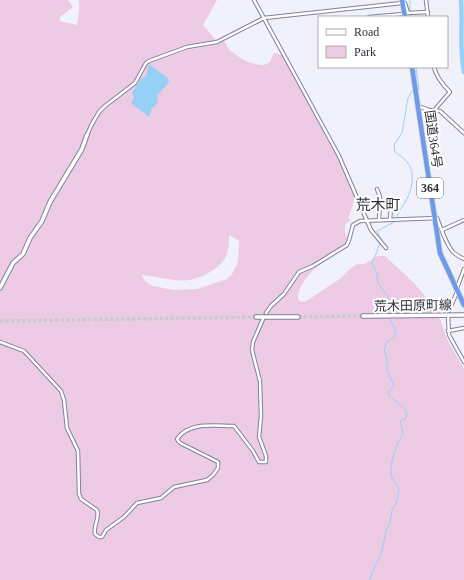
<svg xmlns="http://www.w3.org/2000/svg" width="464" height="580" viewBox="0 0 464 580" font-family="'Times New Roman','Noto Sans JP',serif">
<rect width="100%" height="100%" fill="#f1f1fc"/>
<path fill="#edcbe4" fill-rule="evenodd" d="M0,0H68L73,7L60,17V21L77,25L79,10V0H217L203,25L216,40L190,45L159,55L163,57L185,50L219,44L224,41C226,44 227,47 229,49C236,57 260,71 270,62C271,60 273,55 274,53L282,55L290,69L303,90L339,158L355,196L352,208L348,218L351,220L345,224V232L348,241C331,255 298,276 298,299C301,303 304,302 308,300L341,278L350,269L357,264H364L378,256H385L414,283L432,304L440,319L447,339L464,369V580H0ZM229,235L239,241L238,262L232,274L227,279L197,289L174,290L153,286L146,282L141,275C168,277 184,288 210,272C217,268 225,261 227,254C229,248 229,241 229,235Z"/>
<polygon fill="#96d1f5" points="149,64 168,78 169,82 157,96 158,103 152,108 149,117 131,103 134,98 132,93 140,80 146,76"/>
<g fill="none" stroke-linecap="round" stroke-linejoin="round">
<g stroke="#96d1f5" stroke-width="1">
<polyline points="410,0 410,17"/>
<polyline points="416,67 419,90 418,90"/>
<path d="M397,218C397,212 401,209 404,204C411,193 417,174 407,162C404,158 399,155 395,152L394,145L402,133L408,98L412,91"/>
<polyline points="389,315 391,301 378,283 377,273 372,263 376,254 381,239 377,231 396,221"/>
<path d="M369,580L382,551L386,530L390,523L392,510L397,502L399,488L391,476V465L396,447L403,433L400,421L405,419L407,414C404,404 392,402 388,393L394,385L387,371V359L384,349L387,342L394,337L396,331L389,318"/>
</g>
<path stroke="#96d1f5" stroke-width="4.5" d="M461,0C463,24 459,49 464,72"/>
<g stroke="#cacad5" stroke-width="3.5" stroke-dasharray="3.5 2" stroke-linecap="butt">
<polyline points="298,317 363,316"/>
<polyline points="0,321 256,317"/>
</g>
<defs>
<g id="street">
<polyline points="254,0 339,156 371,230 386,248"/>
<polyline points="426,0 428,17"/>
<polyline points="369,17 404,14"/>
<path d="M434,67C436,77 443,85 450,92L436,108V111"/>
<polyline points="418,106 429,110 440,111 464,133"/>
<polyline points="87,135 92,124 99,112 105,106 135,83 146,63 149,61 187,47 217,42 264,18 402,3 405,3 408,13 428,12"/>
<polyline points="377,189 380,197 379,220"/>
<polyline points="380,204 391,205 390,220"/>
<polyline points="442,230 464,220"/>
<polyline points="457,288 464,269"/>
<polyline points="449,311 457,292"/>
<path d="M266,313L271,306L284,294L299,272L313,266L347,245L349,240L353,225L360,221L437,218C440,226 447,246 453,252C456,255 460,257 464,259"/>
<polyline points="448,315 449,335 464,362"/>
<polyline points="448,331 464,328"/>
<path d="M0,342L24,351L61,391L64,400L67,428L78,451L79,494L81,499L97,510C100,518 93,526 95,534L99,537H102L106,530L124,517L137,503L161,498L174,487L207,480L213,475L218,468V462L182,444L179,442L177,439C189,421 216,426 234,426L253,451L259,462H266V456L259,437L261,416L260,381L252,350L253,342L263,319"/>
</g>
<g id="secondary">
<polyline points="0,288 13,263 23,254 30,238 42,221 50,202 82,149 87,135"/>
<polyline points="363,316 464,315"/>
<polyline points="256,317 298,317"/>
</g>
<g id="highway">
<polyline points="402,0 405,17"/>
<polyline points="412,67 440,253 464,305"/>
</g>
</defs>
<use href="#street" stroke="#818199" stroke-width="4.5"/>
<use href="#secondary" stroke="#818199" stroke-width="5.5"/>
<use href="#highway" stroke="#d1d1d3" stroke-width="6"/>
<use href="#street" stroke="#fff" stroke-width="2.5"/>
<use href="#secondary" stroke="#fff" stroke-width="3.5"/>
<use href="#highway" stroke="#6c9bec" stroke-width="4.5"/>
</g>
<g text-anchor="middle" stroke-width="4" stroke-linejoin="round" paint-order="stroke">
<rect fill="#fff" stroke="#6d6d74" stroke-width="1" x="417" y="178" width="26" height="20" rx="3"/>
<g font-size="12" font-weight="bold" fill="#2f2f39">
<text x="430" y="192">364</text>
</g>
<g font-size="13" fill="#2f2f39" stroke="#fff">
<text transform="translate(434 139) rotate(82)" y="5">国道364号</text>
<text transform="translate(413 305) rotate(-1)" y="5">荒木田原町線</text>
</g>
<g font-size="15" fill="#2f2f39" stroke="#fff">
<text x="378" y="210">荒木町</text>
</g>
</g>
<rect x="318" y="16" width="130" height="52" fill="#ffffff" stroke="#acacb0"/>
<rect x="326" y="29" width="20" height="6" fill="#ffffff" stroke="#acacb0"/>
<text x="354" y="36" font-size="12" fill="#2f2f39">Road</text>
<rect x="326" y="46" width="20" height="12" fill="#edcbe4" stroke="#acacb0"/>
<text x="354" y="56" font-size="12" fill="#2f2f39">Park</text>
</svg>
